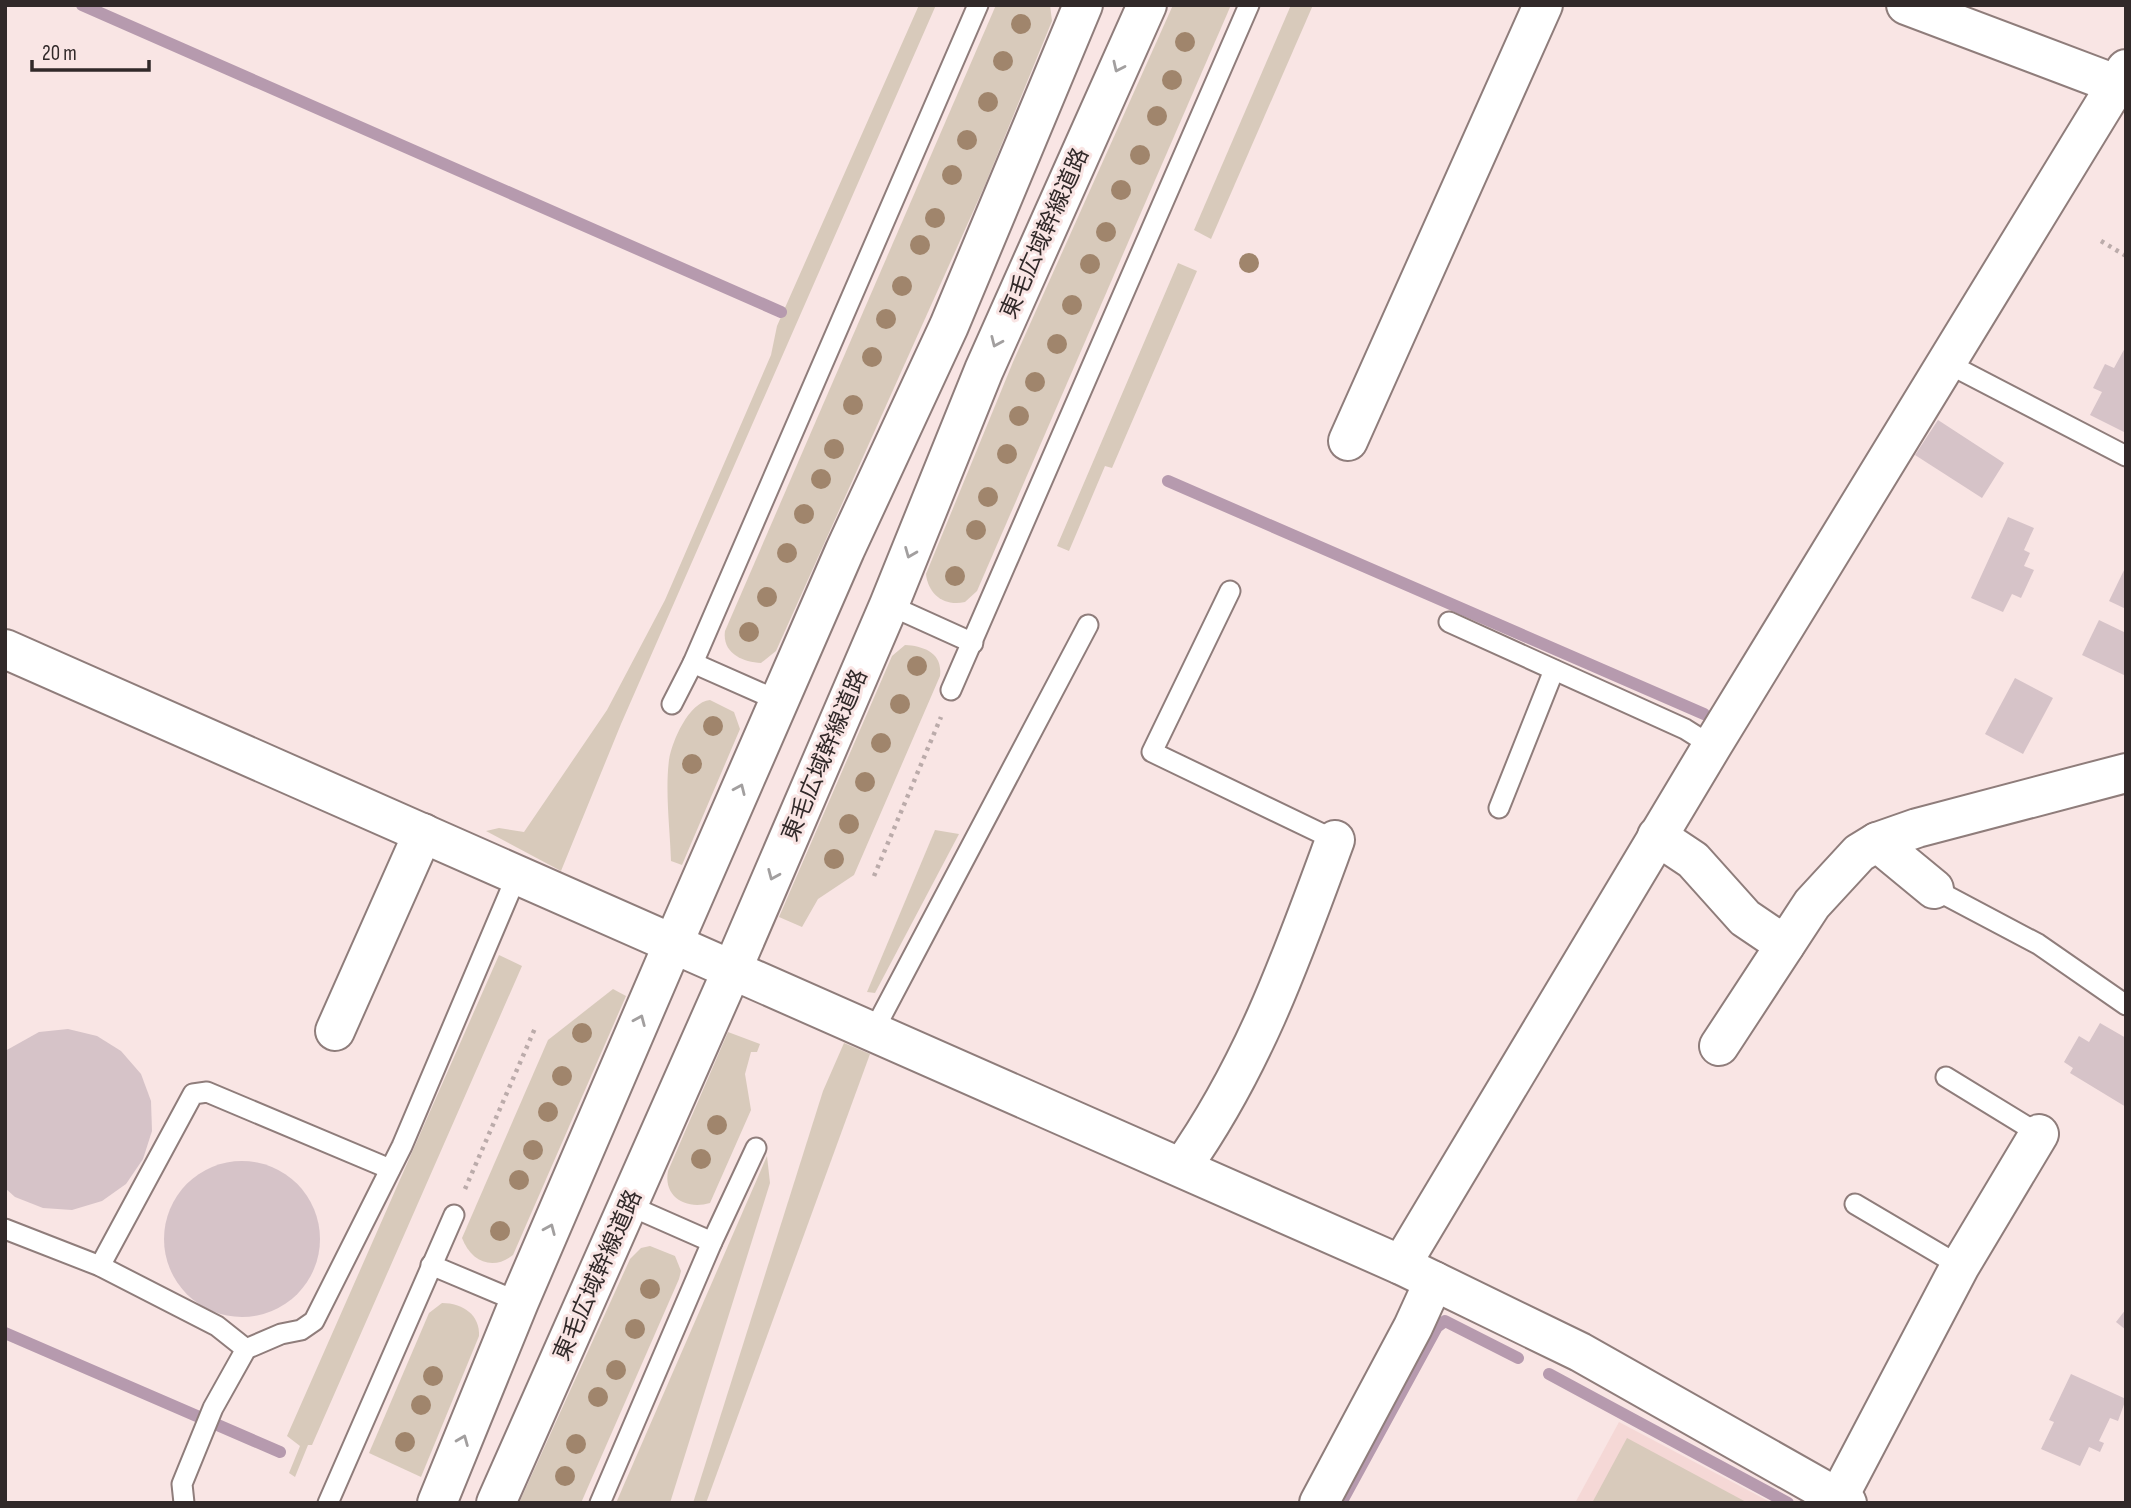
<svg xmlns="http://www.w3.org/2000/svg" width="2131" height="1508" viewBox="0 0 2131 1508" font-family="'Sofia Sans Condensed','Noto Sans JP',sans-serif">
<rect width="100%" height="100%" fill="#f9e5e4"/>
<polygon fill="#f5d8d6" points="1619,1422 1772,1503 1575,1503"/>
<g fill="#d8cabb">
<polygon points="919,5 936,5 621,724 561,871 486,831 499,828 524,832 607,710 665,600 771,355 777,326 788,301"/>
<path d="M996,5H1050L1052,21L985,185L776,651L761,663C742,662 722,653 725,631Z"/>
<path d="M1173,5H1231L977,591L965,602C944,607 928,594 926,574L1013,362Z"/>
<polygon points="1291,5 1313,5 1211,239 1194,230"/>
<polygon points="1178,263 1197,271 1112,468 1105,466 1069,551 1057,546"/>
<path d="M905,645C924,646 943,653 940,676L854,875L818,899L802,927L779,917L892,656Z"/>
<path d="M710,700L734,712L740,729L682,865L671,861C670,828 665,792 669,760C672,741 689,702 710,700Z"/>
<polygon points="935,830 959,834 875,993 867,992"/>
<polygon points="499,955 522,966 312,1445 308,1445 295,1477 289,1473 300,1446 287,1436"/>
<path d="M613,989L626,996L513,1255C493,1271 471,1262 462,1238L548,1040Z"/>
<path d="M728,1032L760,1044L757,1052H751L745,1074L751,1110L710,1203C686,1210 663,1197 668,1171Z"/>
<polygon points="844,1043 870,1054 709,1495 706,1503 693,1503 823,1091"/>
<polygon points="767,1156 770,1183 670,1503 616,1503"/>
<polygon points="650,1246 675,1256 681,1271 679,1279 581,1503 519,1503 630,1259 641,1248"/>
<path d="M442,1303C463,1303 480,1315 479,1336L421,1477L369,1453L429,1313Z"/>
<polygon points="1627,1438 1748,1503 1592,1503"/>
</g>
<g fill="none" stroke-linecap="round" stroke-linejoin="round">
<g stroke="#b69aae" stroke-width="12">
<polyline points="82,5 781,312"/>
<polyline points="1168,481 1704,714"/>
<polyline points="5,1333 280,1452"/>
<polyline points="1549,1374 1788,1503"/>
<polyline points="1341,1503 1437,1327 1445,1321 1518,1358"/>
</g>
</g>
<g fill="#d6c3c8">
<polygon points="2126,346 2126,433 2090,415 2102,392 2093,388 2105,364 2114,368"/>
<polygon points="1938,420 2004,463 1982,498 1915,455"/>
<polygon points="2008,517 2034,528 2024,550 2030,553 2024,566 2034,570 2021,598 2012,594 2003,612 1971,598"/>
<polygon points="2126,566 2126,609 2109,601"/>
<polygon points="2099,620 2126,633 2126,676 2082,655"/>
<polygon points="2015,678 2053,698 2023,754 1985,734"/>
<polygon points="2100,1023 2126,1038 2126,1107 2070,1073 2073,1068 2064,1062 2079,1036 2089,1042"/>
<polygon points="68,1029 97,1036 121,1051 141,1074 151,1101 152,1131 143,1159 126,1184 102,1201 72,1210 43,1208 15,1197 5,1188 5,1051 39,1032"/>
<circle cx="242" cy="1239" r="78"/>
<polygon points="2126,1309 2126,1330 2116,1322"/>
<polygon points="2071,1374 2126,1399 2118,1421 2110,1418 2099,1441 2104,1443 2100,1452 2089,1447 2080,1466 2041,1449 2054,1422 2049,1420"/>
</g>
<g fill="none" stroke-linecap="round" stroke-linejoin="round">
<defs>
<g id="service">
<polyline points="1945,362 2126,456"/>
<polyline points="1230,591 1152,752 1335,840"/>
<polyline points="889,605 973,643"/>
<polyline points="1449,622 1685,729 1712,746"/>
<polyline points="693,663 779,701"/>
<polyline points="951,690 1249,5"/>
<polyline points="672,704 693,663 978,5"/>
<polyline points="1499,808 1554,670"/>
<polyline points="1934,889 2038,944 2126,1005"/>
<polyline points="873,1032 1088,625"/>
<polyline points="1946,1077 2039,1134"/>
<polyline points="1855,1204 1960,1266"/>
<polyline points="628,1205 712,1242"/>
<polyline points="5,1229 100,1266 217,1326 246,1349"/>
<polyline points="431,1265 519,1302"/>
<polyline points="100,1266 193,1094 207,1092 390,1169"/>
<polyline points="184,1503 182,1484 213,1408 246,1349 281,1334 301,1330 314,1321 402,1146 517,875"/>
<polyline points="328,1503 454,1215"/>
<polyline points="600,1503 712,1242 756,1148"/>
</g>
<g id="minor">
<polyline points="1906,5 2126,88"/>
<polyline points="1348,441 1543,5"/>
<polyline points="1657,836 1693,860 1745,918 1785,945"/>
<polyline points="1877,842 1934,889"/>
<polyline points="335,1031 423,833"/>
<polyline points="1719,1046 1812,904 1859,853 1877,842 1917,828 2126,773"/>
<path d="M1182,1167C1254,1065 1292,957 1335,840"/>
<polyline points="1401,1265 1712,746 2126,69"/>
<polyline points="1838,1498 1960,1266 2039,1134"/>
<polyline points="1319,1503 1413,1327 1434,1281"/>
</g>
<polyline id="tertiary" points="5,649 1401,1265 1580,1352 1847,1503"/>
<g id="trunk">
<polyline points="437,1503 519,1302 673,944 845,550 949,326 1083,5"/>
<polyline points="496,1503 732,970 889,605 984,370 1147,5"/>
</g>
</defs>
<use href="#service" stroke="#8f7d7b" stroke-width="23"/>
<use href="#minor" stroke="#8f7d7b" stroke-width="42"/>
<use href="#tertiary" stroke="#8f7d7b" stroke-width="42"/>
<use href="#trunk" stroke="#8f7d7b" stroke-width="42"/>
<g stroke="#bbabaa" stroke-width="4.5" stroke-dasharray="3.5 5" stroke-linecap="butt">
<polyline points="2101,241 2126,256"/>
<polyline points="874,876 941,717"/>
<polyline points="465,1189 536,1026"/>
</g>
<use href="#service" stroke="#fff" stroke-width="19"/>
<use href="#minor" stroke="#fff" stroke-width="38"/>
<use href="#tertiary" stroke="#fff" stroke-width="38"/>
<use href="#trunk" stroke="#fff" stroke-width="38"/>
</g>
<g fill="#a0856c">
<circle cx="1021" cy="24" r="10"/>
<circle cx="1185" cy="42" r="10"/>
<circle cx="1003" cy="61" r="10"/>
<circle cx="1172" cy="80" r="10"/>
<circle cx="988" cy="102" r="10"/>
<circle cx="1157" cy="116" r="10"/>
<circle cx="967" cy="140" r="10"/>
<circle cx="1140" cy="155" r="10"/>
<circle cx="952" cy="175" r="10"/>
<circle cx="1121" cy="190" r="10"/>
<circle cx="935" cy="218" r="10"/>
<circle cx="1106" cy="232" r="10"/>
<circle cx="920" cy="245" r="10"/>
<circle cx="1249" cy="263" r="10"/>
<circle cx="1090" cy="264" r="10"/>
<circle cx="902" cy="286" r="10"/>
<circle cx="1072" cy="305" r="10"/>
<circle cx="886" cy="319" r="10"/>
<circle cx="1057" cy="344" r="10"/>
<circle cx="872" cy="357" r="10"/>
<circle cx="1035" cy="382" r="10"/>
<circle cx="853" cy="405" r="10"/>
<circle cx="1019" cy="416" r="10"/>
<circle cx="834" cy="449" r="10"/>
<circle cx="1007" cy="454" r="10"/>
<circle cx="821" cy="479" r="10"/>
<circle cx="988" cy="497" r="10"/>
<circle cx="804" cy="514" r="10"/>
<circle cx="976" cy="530" r="10"/>
<circle cx="787" cy="553" r="10"/>
<circle cx="955" cy="576" r="10"/>
<circle cx="767" cy="597" r="10"/>
<circle cx="749" cy="632" r="10"/>
<circle cx="917" cy="666" r="10"/>
<circle cx="900" cy="704" r="10"/>
<circle cx="713" cy="726" r="10"/>
<circle cx="881" cy="743" r="10"/>
<circle cx="692" cy="764" r="10"/>
<circle cx="865" cy="782" r="10"/>
<circle cx="849" cy="824" r="10"/>
<circle cx="834" cy="859" r="10"/>
<circle cx="582" cy="1033" r="10"/>
<circle cx="562" cy="1076" r="10"/>
<circle cx="548" cy="1112" r="10"/>
<circle cx="717" cy="1125" r="10"/>
<circle cx="533" cy="1150" r="10"/>
<circle cx="701" cy="1159" r="10"/>
<circle cx="519" cy="1180" r="10"/>
<circle cx="500" cy="1231" r="10"/>
<circle cx="650" cy="1289" r="10"/>
<circle cx="635" cy="1329" r="10"/>
<circle cx="616" cy="1370" r="10"/>
<circle cx="433" cy="1376" r="10"/>
<circle cx="598" cy="1397" r="10"/>
<circle cx="421" cy="1405" r="10"/>
<circle cx="405" cy="1442" r="10"/>
<circle cx="576" cy="1444" r="10"/>
<circle cx="565" cy="1476" r="10"/>
</g>
<defs><path id="oneway-chevron" d="M-2-3.5L2.5 0L-2 3.5" fill="none" stroke-width="1.6" stroke-linecap="round" stroke-linejoin="round" transform="scale(1.75)"/></defs>
<g stroke="#a29f9f">
<use href="#oneway-chevron" transform="translate(1118 67) rotate(115)"/>
<use href="#oneway-chevron" transform="translate(996 342) rotate(114)"/>
<use href="#oneway-chevron" transform="translate(910 553) rotate(112)"/>
<use href="#oneway-chevron" transform="translate(740 789) rotate(-66)"/>
<use href="#oneway-chevron" transform="translate(773 875) rotate(113)"/>
<use href="#oneway-chevron" transform="translate(640 1020) rotate(-67)"/>
<use href="#oneway-chevron" transform="translate(550 1229) rotate(-67)"/>
<use href="#oneway-chevron" transform="translate(463 1440) rotate(-68)"/>
</g>
<g text-anchor="middle" stroke-width="6" stroke-linejoin="round" paint-order="stroke">
<g font-size="23" fill="#312929" stroke="#f9e5e4">
<text transform="translate(1044 233) rotate(-66)" y="8">東毛広域幹線道路</text>
<text transform="translate(824 755) rotate(-67)" y="8">東毛広域幹線道路</text>
<text transform="translate(597 1275) rotate(-66)" y="8">東毛広域幹線道路</text>
</g>
</g>
<rect width="2131" height="1508" fill="none" stroke="#312929" stroke-width="14"/>
<path d="M32 60v10h117v-10" fill="none" stroke="#312929" stroke-width="3.5"/>
<text x="42" y="60" font-size="21" fill="#312929" stroke="#f9e5e4" stroke-width="5" paint-order="stroke">20 m</text>
</svg>
